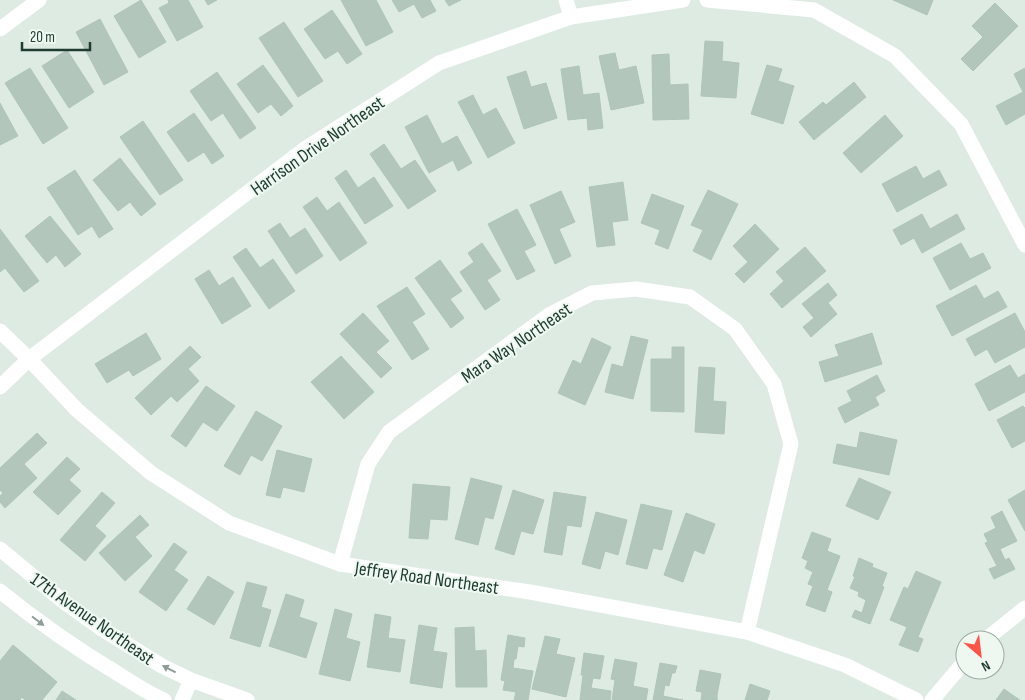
<svg xmlns="http://www.w3.org/2000/svg" width="1025" height="700" viewBox="0 0 1025 700" font-family="'Sofia Sans Condensed',sans-serif">
<rect width="100%" height="100%" fill="#deebe3"/>
<g fill="#b3c6bb" stroke="#b0c5b9">
<polygon points="141,0 166,42 139,58 114,16"/>
<polygon points="168,0 188,0 203,27 177,41 159,8 169,3"/>
<polygon points="205,0 217,0 208,5"/>
<polygon points="341,0 376,0 393,32 366,46"/>
<polygon points="392,0 430,0 436,11 422,18 414,4 399,12"/>
<polygon points="445,0 461,0 449,6"/>
<polygon points="893,0 933,0 927,15"/>
<polygon points="995,3 1018,26 973,71 961,59 983,37 972,26"/>
<polygon points="332,10 362,54 347,64 338,51 325,59 304,29"/>
<polygon points="100,19 128,72 104,85 76,32"/>
<polygon points="284,22 323,81 298,97 259,38"/>
<polygon points="705,41 723,42 722,61 739,63 736,98 701,96"/>
<polygon points="67,50 94,92 69,108 42,66"/>
<polygon points="615,53 619,70 636,66 644,103 611,110 599,56"/>
<polygon points="669,54 670,85 688,84 689,119 653,120 652,55"/>
<polygon points="263,65 293,106 281,116 271,104 258,113 237,84"/>
<polygon points="767,65 782,69 778,81 794,86 783,124 751,114"/>
<polygon points="579,66 583,95 599,93 603,128 588,130 587,118 568,120 561,69"/>
<polygon points="30,68 68,128 43,144 5,83"/>
<polygon points="1025,68 1025,114 1006,125 996,106 1023,92 1014,74"/>
<polygon points="526,71 531,87 546,83 557,118 524,129 507,77"/>
<polygon points="217,72 256,128 240,139 223,113 211,121 190,91"/>
<polygon points="854,82 866,97 814,140 799,122 823,102 826,105"/>
<polygon points="473,95 483,115 496,108 515,143 488,158 458,102"/>
<polygon points="0,103 18,136 0,145"/>
<polygon points="194,113 224,156 212,164 204,152 188,162 167,132"/>
<polygon points="427,115 442,144 457,136 472,163 458,171 453,160 429,173 405,127"/>
<polygon points="885,115 903,136 861,173 843,153"/>
<polygon points="143,121 183,180 160,195 120,137"/>
<polygon points="384,144 401,169 415,160 436,191 408,209 370,154"/>
<polygon points="120,158 156,204 141,216 130,202 118,211 93,180"/>
<polygon points="916,166 923,179 939,170 947,185 897,212 882,184"/>
<polygon points="75,170 113,229 99,238 92,226 78,235 47,188"/>
<polygon points="346,170 358,188 374,177 393,206 365,224 335,178"/>
<polygon points="623,182 628,220 612,222 615,245 597,247 589,187"/>
<polygon points="708,190 738,204 711,260 693,251 703,230 691,225"/>
<polygon points="561,191 575,222 559,229 571,256 555,264 530,205"/>
<polygon points="652,194 684,206 668,249 655,244 660,230 641,223"/>
<polygon points="317,197 327,211 339,202 367,243 340,261 303,207"/>
<polygon points="517,209 536,245 524,251 535,271 517,280 488,224"/>
<polygon points="922,214 930,229 957,214 965,229 922,253 914,238 901,245 893,230"/>
<polygon points="50,216 81,254 65,267 56,255 47,263 25,236"/>
<polygon points="280,223 290,238 305,228 323,256 296,274 268,231"/>
<polygon points="755,224 779,249 744,283 735,274 748,262 733,246"/>
<polygon points="0,229 39,281 24,292 5,268 0,272"/>
<polygon points="482,243 501,271 487,280 500,300 485,310 460,272 474,262 468,253"/>
<polygon points="961,243 970,259 983,253 991,268 950,290 933,258"/>
<polygon points="805,247 826,271 782,308 770,294 784,281 776,272"/>
<polygon points="246,248 260,268 273,259 295,291 269,309 233,257"/>
<polygon points="440,260 462,291 450,299 464,318 451,328 415,278"/>
<polygon points="209,270 219,286 233,277 251,306 222,324 195,279"/>
<polygon points="828,283 837,295 828,303 837,314 811,337 803,327 814,318 802,304"/>
<polygon points="976,285 984,299 998,291 1007,307 952,336 936,306"/>
<polygon points="407,287 425,314 412,322 429,349 412,360 377,306"/>
<polygon points="363,313 389,341 376,352 392,368 381,378 340,334"/>
<polygon points="1015,313 1025,332 1025,347 995,363 987,349 975,356 966,339"/>
<polygon points="146,333 161,359 133,376 129,370 107,383 95,364"/>
<polygon points="872,333 882,364 825,382 819,362 839,356 835,345"/>
<polygon points="631,336 648,340 633,399 605,392 612,364 623,367"/>
<polygon points="592,338 611,347 585,405 558,393 573,360 581,364"/>
<polygon points="190,346 201,357 188,369 199,381 177,402 171,396 151,415 135,398"/>
<polygon points="672,347 684,347 684,412 651,411 651,359 672,359"/>
<polygon points="341,356 374,392 344,419 311,382"/>
<polygon points="1010,365 1018,378 1025,374 1025,392 989,411 975,384"/>
<polygon points="699,367 715,368 713,401 726,402 724,434 695,432"/>
<polygon points="877,375 885,391 875,397 879,405 845,423 838,408 852,401 847,391"/>
<polygon points="206,386 235,406 217,431 203,422 186,447 171,436"/>
<polygon points="1023,406 1025,408 1025,441 1012,448 997,420"/>
<polygon points="256,411 282,426 262,461 251,455 240,475 224,466"/>
<polygon points="860,432 897,440 889,475 833,463 837,444 857,448"/>
<polygon points="37,433 47,443 24,464 37,478 5,508 0,502 0,496 3,493 0,490 0,468"/>
<polygon points="277,450 312,459 304,492 283,487 280,498 266,495"/>
<polygon points="67,457 80,469 69,480 81,491 58,515 33,492"/>
<polygon points="471,478 502,486 493,519 485,517 478,545 455,539"/>
<polygon points="859,478 891,492 878,520 846,506"/>
<polygon points="413,484 450,487 447,520 430,519 428,539 409,538"/>
<polygon points="513,490 544,500 533,534 521,531 514,555 495,549"/>
<polygon points="1025,490 1025,531 1008,500"/>
<polygon points="102,492 115,503 95,526 106,536 85,561 60,540"/>
<polygon points="554,492 586,497 581,527 567,525 562,555 544,552"/>
<polygon points="641,504 672,511 662,550 653,548 647,569 626,564"/>
<polygon points="1002,511 1017,541 1000,549 1005,560 1009,558 1015,569 994,579 989,569 997,566 985,543 988,542 984,534 996,528 991,517"/>
<polygon points="596,512 627,520 618,555 605,551 600,569 582,564"/>
<polygon points="686,513 715,524 704,554 694,550 683,582 664,575"/>
<polygon points="140,515 149,525 135,537 152,556 125,581 99,553"/>
<polygon points="812,532 831,539 827,551 840,556 827,590 832,592 825,612 806,605 813,586 808,584 813,572 805,568 808,561 802,558"/>
<polygon points="174,543 187,552 174,570 188,580 166,611 139,592"/>
<polygon points="859,558 873,564 872,567 887,573 882,586 884,587 870,624 852,617 855,610 862,613 866,600 858,596 859,592 850,588 855,577 853,576"/>
<polygon points="916,571 941,582 918,637 923,639 918,652 899,645 907,627 890,620 904,587 908,589"/>
<polygon points="208,576 234,592 214,625 187,609"/>
<polygon points="247,582 267,587 261,607 271,610 260,647 230,638"/>
<polygon points="286,594 304,600 299,617 317,623 306,658 269,646"/>
<polygon points="335,609 352,614 346,638 360,642 350,681 319,674"/>
<polygon points="375,614 391,617 388,638 405,640 400,672 367,667"/>
<polygon points="419,625 437,628 433,651 447,653 442,688 410,683"/>
<polygon points="474,627 475,651 486,650 487,687 456,687 455,628"/>
<polygon points="508,635 525,638 524,647 518,646 516,659 514,659 513,668 533,671 528,700 514,700 516,692 503,690 505,681 501,680"/>
<polygon points="545,636 560,639 556,654 575,658 566,697 532,689"/>
<polygon points="13,645 57,682 42,700 25,700 22,697 20,700 0,700 0,661"/>
<polygon points="584,653 604,656 600,679 593,678 591,688 611,691 610,700 580,700 583,675 581,675"/>
<polygon points="615,659 637,663 633,686 648,689 646,700 612,700 615,680 611,679"/>
<polygon points="660,663 677,666 675,673 672,673 669,686 665,685 663,696 683,700 653,700"/>
<polygon points="700,670 721,674 717,695 717,700 718,700 701,700 702,692 696,691"/>
<polygon points="750,684 770,691 767,700 745,700"/>
<polygon points="1004,689 1011,694 1020,700 996,700"/>
<polygon points="62,691 76,700 56,700"/>
</g>
<g fill="none" stroke-linecap="round" stroke-linejoin="round">
<g stroke="#fff" stroke-width="15">
<polyline points="566,0 571,17"/>
<polyline points="707,0 814,10 895,56 961,124 1025,245"/>
<polyline points="0,29 39,0"/>
<polyline points="0,331 29,359 77,410 151,473 229,523 340,564 530,592 747,632 845,665 916,700"/>
<polyline points="0,387 29,359 306,148 439,63 571,17 683,0"/>
<polyline points="340,564 368,464 389,432 549,315 592,293 636,289 690,297 735,329 774,384 791,444 747,632"/>
<polyline points="985,640 1025,608"/>
<polyline points="182,700 191,680"/>
<polyline points="932,700 965,661"/>
</g>
<g stroke="#fff" stroke-width="15">
<polyline points="0,549 64,602 99,627 162,666 191,680 247,700"/>
<path d="M0,591C39,623 77,649 120,675C134,684 148,693 164,700"/>
</g>
</g>
<defs><path id="oneway-solid" d="M-6-.8H1V-3.2L6.5 0L1 3.2V.8H-6Z" transform="scale(1.25)"/></defs>
<g fill="#8e9e97">
<use href="#oneway-solid" transform="translate(38 621) rotate(37)"/>
<use href="#oneway-solid" transform="translate(169 669) rotate(-153)"/>
</g>
<g text-anchor="middle" stroke-width="4" stroke-linejoin="round" paint-order="stroke">
<g font-size="19" fill="#1e3c2f" stroke="#eef8f1">
<text transform="translate(317 145) rotate(-35)" y="7">Harrison Drive Northeast</text>
<text transform="translate(516 342) rotate(-34)" y="7">Mara Way Northeast</text>
<text transform="translate(427 577) rotate(8)" y="7">Jeffrey Road Northeast</text>
<text transform="translate(93 618) rotate(35)" y="7">17th Avenue Northeast</text>
</g>
</g>
<g transform="translate(980 655) rotate(152)"><circle r="24" fill="#eef8f1" stroke="#9bada3"/>
<path d="M0-4L9 19L0 12L-9 19Z" fill="#ff5548"/>
<text y="-8" font-size="14" font-weight="bold" text-anchor="middle" fill="#1e3c2f">N</text>
</g>
<path d="M22 42v8h68v-8" fill="none" stroke="#1e3c2f" stroke-width="2.5"/>
<text x="30" y="42" font-size="15" fill="#1e3c2f" stroke="#eef8f1" stroke-width="4" paint-order="stroke">20 m</text>
</svg>
